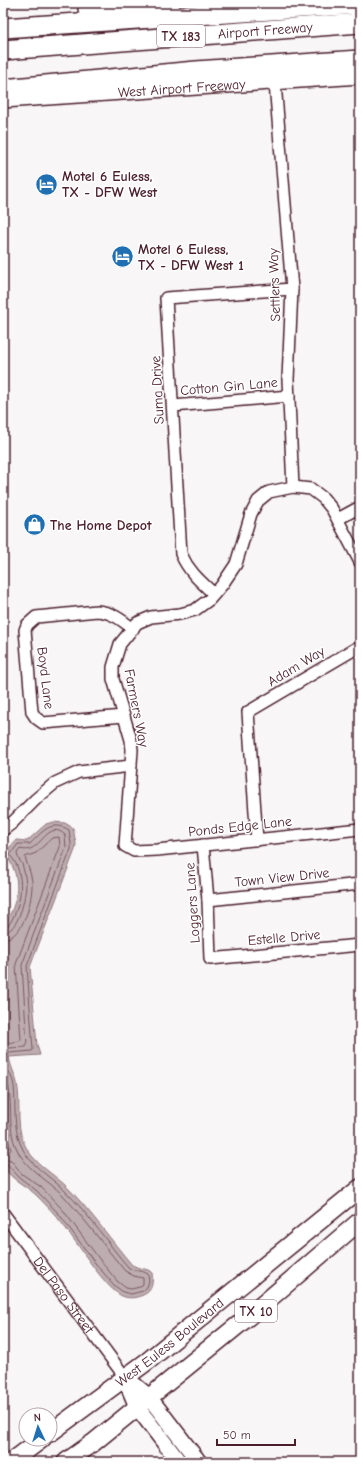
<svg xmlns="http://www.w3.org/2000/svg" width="363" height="1465" viewBox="0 0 363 1465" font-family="'Comic Neue',sans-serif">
<rect width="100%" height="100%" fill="#f8f6f7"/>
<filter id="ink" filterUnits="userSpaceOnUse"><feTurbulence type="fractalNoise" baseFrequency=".025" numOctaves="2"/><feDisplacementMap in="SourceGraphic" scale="8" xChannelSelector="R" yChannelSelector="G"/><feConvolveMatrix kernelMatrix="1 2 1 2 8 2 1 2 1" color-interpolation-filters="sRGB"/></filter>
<g filter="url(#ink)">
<path fill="#bdadb0" stroke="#8f747b" d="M53,822L65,823L73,828L76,844L75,850L30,967L37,1045L40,1055L9,1057C11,1068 15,1074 17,1083C21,1103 16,1123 23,1141C32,1164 54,1173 69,1189C92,1213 111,1240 132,1265C139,1269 146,1268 152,1272C153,1282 153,1291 143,1295C136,1298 129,1299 122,1296C107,1289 85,1255 75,1241C69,1233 63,1224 56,1216C50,1209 42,1201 35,1194C24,1184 7,1178 3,1163V927C14,911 21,889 14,870C12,864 8,858 5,853L16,840L27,841L46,824Z"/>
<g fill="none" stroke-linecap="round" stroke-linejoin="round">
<g stroke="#785860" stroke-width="1">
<path d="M3,928L7,927C19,912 24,887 18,869C17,864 13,859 10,855L18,844H30C42,832 51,819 69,830L71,844V849L27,966L33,1050L32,1051L9,1053L5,1057C6,1068 12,1075 14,1086C16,1105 13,1125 20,1143C28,1165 49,1175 65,1191C89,1214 107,1243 129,1268C136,1272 142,1270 148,1274L149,1281L147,1287L143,1291L131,1294L123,1292L114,1285L96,1264L59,1214L37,1191L19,1177L7,1164L3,1163"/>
<path d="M3,933C19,932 26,896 26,883C25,877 24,870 22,864C20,861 17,857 17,853L20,849C24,850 27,850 30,849C42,845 50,820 65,835L66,848L22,965L27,1045L26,1047L8,1048L3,1051"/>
<path d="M3,939C24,939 33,899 32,881C31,873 27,865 25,857L36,853L52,838L59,837L60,847L16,964L21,1040L19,1041L3,1044"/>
<path d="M3,1073C16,1095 6,1121 15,1145C24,1169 46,1178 63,1195C85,1219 104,1246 125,1271L134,1276L143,1278V1284L140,1287L131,1289L126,1288L117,1281L100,1260L63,1210L41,1187L22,1174L11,1160L3,1158"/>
<polyline points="3,1091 5,1127 11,1150 9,1152 3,1152"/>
</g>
<defs>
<g id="street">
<polyline points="275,83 292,289 288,379 293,487"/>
<polyline points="173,406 289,396"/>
<polyline points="338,519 360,507"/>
<polyline points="360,562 332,509 323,498 311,489 293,487 269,492 258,501 251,514 236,564 222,585 210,599 195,610 180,614 151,617 137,623 120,644 113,667 113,679 131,740 132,750 125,846 134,851 157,850 360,829"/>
<path d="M214,594C200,581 189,572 181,554L166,298L292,289"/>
<path d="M124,716L43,723L36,718L32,712L25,630L27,625L36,617L97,611C112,612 122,620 133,629"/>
<polyline points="3,830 11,824 36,799 55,783 79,772 131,766"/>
<polyline points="257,840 248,712 360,646"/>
<polyline points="203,845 208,900 210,959 360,945"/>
<polyline points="208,900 360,884"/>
<path id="s1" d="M3,1213L125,1377"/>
</g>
<g id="secondary">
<path id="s2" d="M3,100L360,76"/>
<polyline points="125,1377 149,1397 199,1462"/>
<polyline points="125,1378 137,1407 179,1462"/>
</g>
<g id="primary">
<path id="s3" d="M50,1433L149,1360L360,1188"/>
<polyline points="11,1462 42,1439"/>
<polyline points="66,1462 93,1443 248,1317 360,1221"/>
</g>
<g id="highway">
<polyline points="88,9 170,3"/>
<polyline points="3,28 360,4"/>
<path id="s4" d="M3,50L360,23"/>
<polyline points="3,89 196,71 360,60"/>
</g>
</defs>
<use href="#street" stroke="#4a1f2b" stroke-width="14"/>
<use href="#secondary" stroke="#4a1f2b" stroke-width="18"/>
<use href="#primary" stroke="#4a1f2b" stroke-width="20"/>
<use href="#highway" stroke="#4a1f2b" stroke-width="22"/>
<use href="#street" stroke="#fff" stroke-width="11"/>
<use href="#secondary" stroke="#fff" stroke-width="15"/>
<use href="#primary" stroke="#fff" stroke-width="17"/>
<use href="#highway" stroke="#fff" stroke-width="19"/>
</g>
</g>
<defs>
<symbol id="hotel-disc" viewBox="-11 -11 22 22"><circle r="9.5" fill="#1f6fb2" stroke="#fff"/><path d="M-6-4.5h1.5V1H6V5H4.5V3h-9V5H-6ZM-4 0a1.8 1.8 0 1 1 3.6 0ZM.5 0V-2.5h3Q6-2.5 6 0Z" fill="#fff"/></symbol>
<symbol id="shop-disc" viewBox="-11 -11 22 22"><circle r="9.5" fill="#1f6fb2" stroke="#fff"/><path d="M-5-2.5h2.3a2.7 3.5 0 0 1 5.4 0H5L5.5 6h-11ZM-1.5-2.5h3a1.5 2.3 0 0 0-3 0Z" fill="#fff"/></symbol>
</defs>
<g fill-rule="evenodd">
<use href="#hotel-disc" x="34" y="172" width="25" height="25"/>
<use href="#hotel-disc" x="110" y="244" width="25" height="25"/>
<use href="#shop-disc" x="22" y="512" width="25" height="25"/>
</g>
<g text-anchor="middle" stroke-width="3" stroke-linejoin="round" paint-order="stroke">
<g fill="#fff" stroke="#80626b" stroke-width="1">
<rect x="157" y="25" width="48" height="22" rx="3"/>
<rect x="235" y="1300" width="42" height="22" rx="3"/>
</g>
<g font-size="13" font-weight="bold" fill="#4a1f2b">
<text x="181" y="41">TX 183</text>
<text x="256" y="1316">TX 10</text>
</g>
<g font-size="14" fill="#4a1f2b" stroke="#fff">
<text dy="5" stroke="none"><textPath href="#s4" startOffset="263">Airport Freeway</textPath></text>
<text dy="5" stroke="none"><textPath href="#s2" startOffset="179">West Airport Freeway</textPath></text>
<text transform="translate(274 285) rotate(-92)" y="5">Settlers Way</text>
<text transform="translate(229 386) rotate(-5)" y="5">Cotton Gin Lane</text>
<text transform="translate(157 390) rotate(-93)" y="5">Suma Drive</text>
<text transform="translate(296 666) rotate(-31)" y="5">Adam Way</text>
<text transform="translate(46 678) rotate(83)" y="5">Boyd Lane</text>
<text transform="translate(137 708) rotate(79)" y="5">Farmers Way</text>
<text transform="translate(240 826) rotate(-6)" y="5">Ponds Edge Lane</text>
<text transform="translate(282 877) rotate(-6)" y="5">Town View Drive</text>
<text transform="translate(192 903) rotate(-94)" y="5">Loggers Lane</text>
<text transform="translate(284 937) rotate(-5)" y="5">Estelle Drive</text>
<text dy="5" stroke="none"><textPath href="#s1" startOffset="102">Del Paso Street</textPath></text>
<text dy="5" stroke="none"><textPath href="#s3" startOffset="150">West Euless Boulevard</textPath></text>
</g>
<g font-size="14" font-weight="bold" fill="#4a1f2b" stroke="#fff" text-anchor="start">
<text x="62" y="181">Motel 6 Euless,<tspan x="62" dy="16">TX - DFW West</tspan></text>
<text x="138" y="254">Motel 6 Euless,<tspan x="138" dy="16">TX - DFW West 1</tspan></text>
<text x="50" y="530">The Home Depot</text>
</g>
</g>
<rect width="363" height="1465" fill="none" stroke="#fff" stroke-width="16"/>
<rect x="8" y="8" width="347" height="1449" fill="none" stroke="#4a1f2b" stroke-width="1.5" filter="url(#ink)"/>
<g transform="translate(38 1427) rotate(356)"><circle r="19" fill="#ffffff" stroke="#b7a5aa"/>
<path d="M0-3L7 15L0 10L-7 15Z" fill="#1f6fb2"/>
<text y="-6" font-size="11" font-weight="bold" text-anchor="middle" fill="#4a1f2b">N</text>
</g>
<path d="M217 1439v6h78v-6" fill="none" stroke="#4a1f2b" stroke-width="2"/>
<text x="223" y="1439" font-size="12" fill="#4a1f2b" stroke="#ffffff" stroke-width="3" paint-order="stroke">50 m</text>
</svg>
